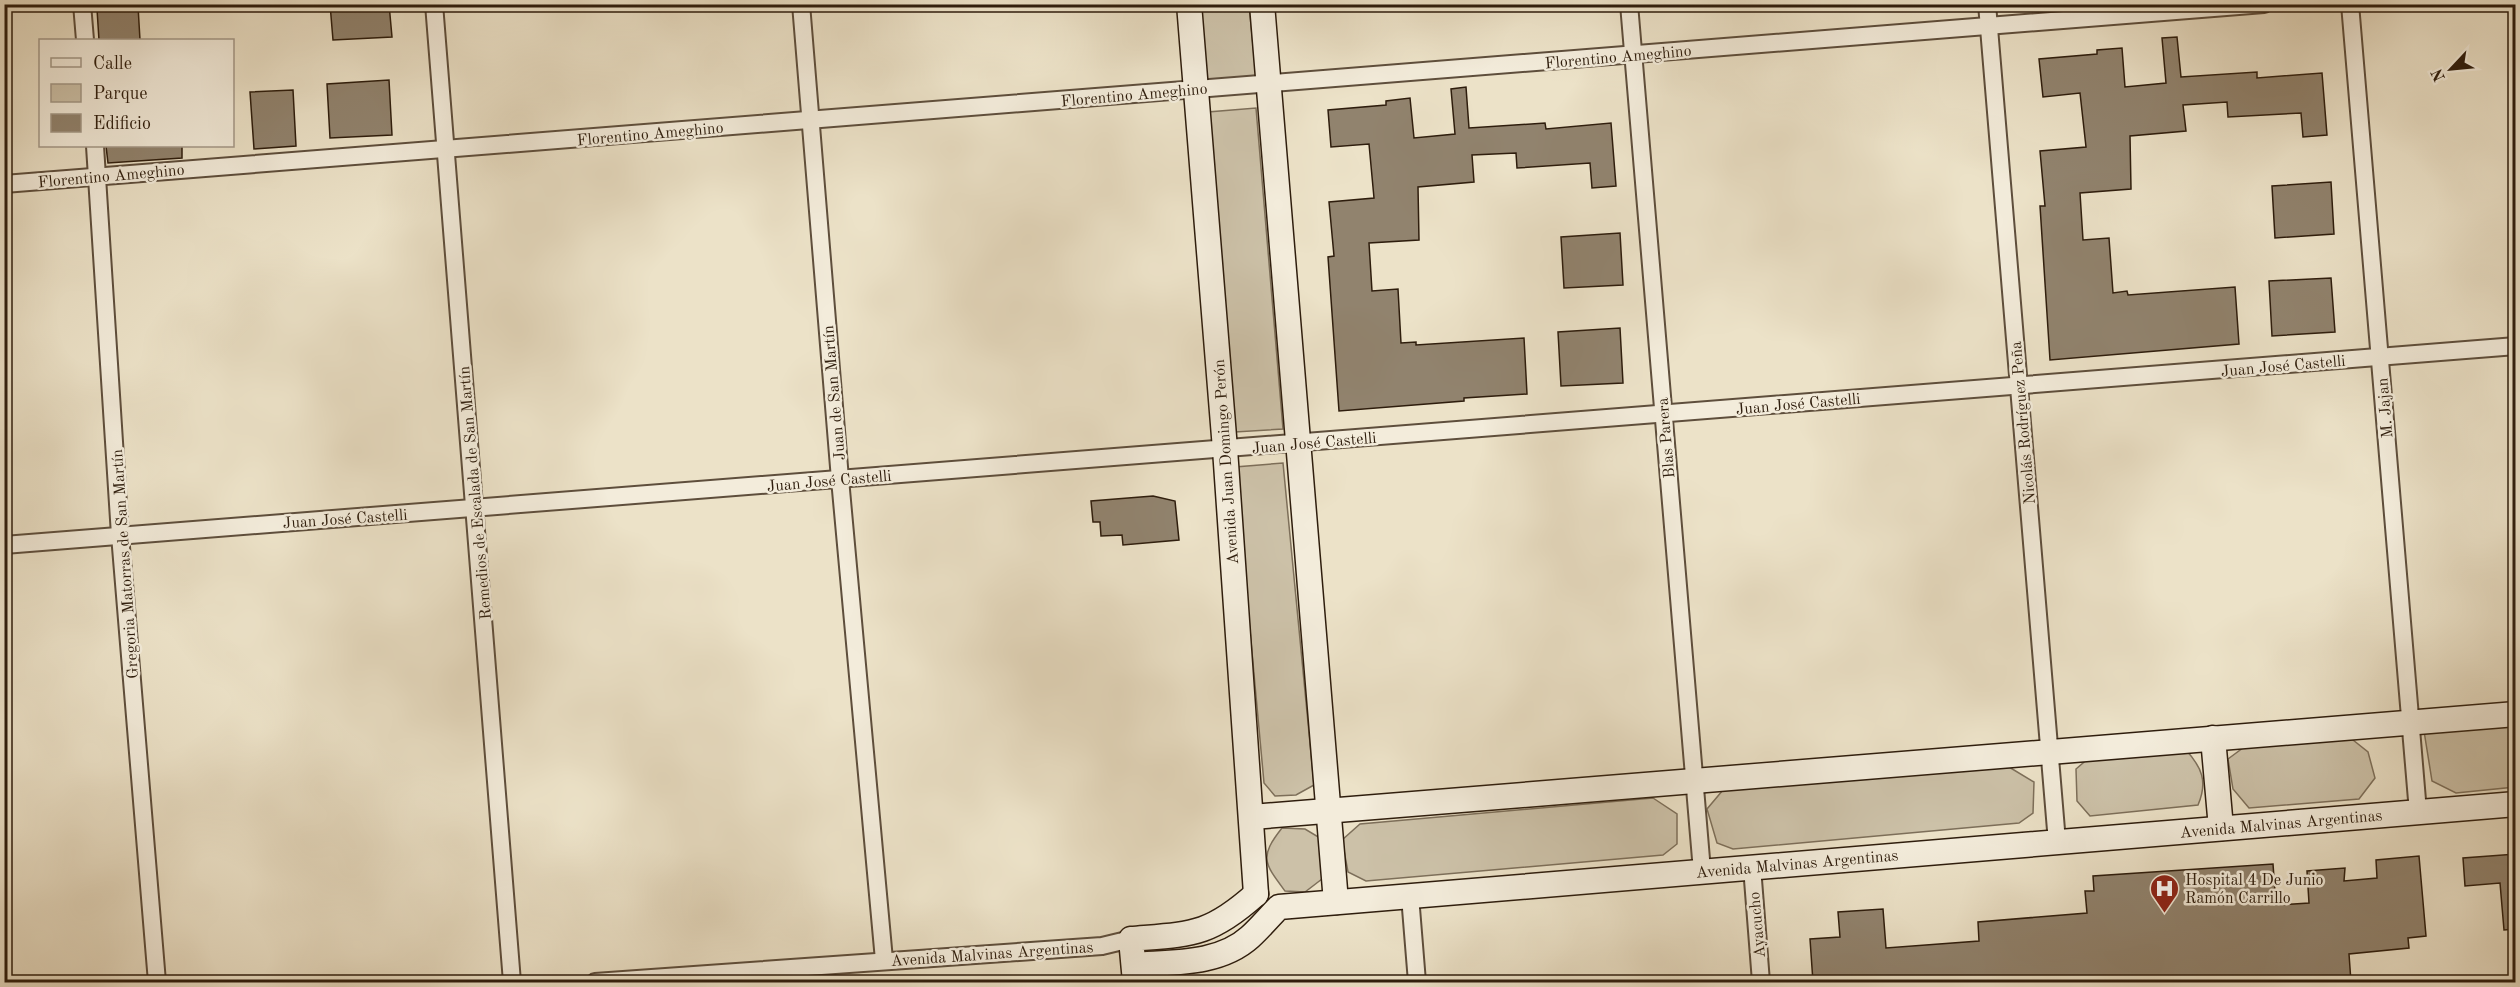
<svg xmlns="http://www.w3.org/2000/svg" width="2520" height="987" viewBox="0 0 2520 987" font-family="'Old Standard TT',serif">
<rect width="100%" height="100%" fill="#ece2c8"/>
<filter id="stains"><feTurbulence type="fractalNoise" baseFrequency=".00333" numOctaves="4"/><feColorMatrix values="0 0 0 0 .2 0 0 0 0 .09 0 0 0 0 .02 0 0 0 .5 -.17"/></filter>
<radialGradient id="worn" r=".72"><stop offset=".6" stop-color="#630" stop-opacity="0"/><stop offset="1" stop-color="#630" stop-opacity=".3"/></radialGradient>
<g fill="#ccc1a8" stroke="#7d6f5a" stroke-width="1.5">
<polygon points="1200,5 1249,5 1256,76 1207,80"/>
<polygon points="1256,108 1283,429 1235,432 1208,112"/>
<polygon points="1283,463 1314,785 1296,795 1275,796 1264,783 1235,467"/>
<polygon points="2515,723 2515,787 2456,793 2432,781 2424,731"/>
<polygon points="2348,736 2368,752 2375,778 2359,799 2249,808 2233,789 2228,759 2247,745"/>
<path d="M2185,749C2202,767 2208,782 2198,805L2090,816L2077,801L2076,769L2090,757Z"/>
<polygon points="2009,767 2034,782 2033,813 2019,823 1733,849 1717,843 1707,809 1723,790"/>
<polygon points="1653,798 1677,814 1677,844 1663,855 1366,881 1348,872 1342,840 1360,824"/>
<path d="M1282,828L1305,829L1320,838L1322,879L1305,892L1285,891C1264,863 1259,857 1282,828Z"/>
</g>
<g fill="#91836e" stroke="#2e1d0d" stroke-width="1.5">
<polygon points="330,4 389,4 392,37 333,40"/>
<polygon points="138,6 140,40 99,40 97,9"/>
<polygon points="2177,37 2181,77 2257,72 2257,78 2322,73 2327,135 2303,137 2301,113 2228,117 2227,102 2183,105 2186,131 2130,136 2131,189 2080,193 2083,240 2109,238 2113,293 2127,291 2128,295 2235,287 2239,344 2050,360 2040,206 2045,206 2040,151 2086,147 2080,93 2043,97 2039,59 2097,54 2097,50 2122,48 2125,87 2166,83 2162,38"/>
<polygon points="389,80 392,135 330,138 327,84"/>
<polygon points="1466,87 1469,128 1545,123 1546,129 1611,123 1616,186 1592,188 1590,163 1517,168 1516,153 1472,155 1474,182 1418,187 1419,240 1369,243 1372,291 1398,289 1401,343 1416,342 1416,345 1524,338 1527,394 1464,398 1464,401 1339,411 1328,257 1334,256 1329,202 1374,198 1369,144 1331,147 1328,110 1386,105 1386,101 1410,98 1414,138 1455,134 1451,89"/>
<polygon points="293,90 296,146 254,149 250,92"/>
<polygon points="106,146 182,146 182,158 108,163"/>
<polygon points="2331,182 2334,234 2275,238 2272,186"/>
<polygon points="1620,233 1623,285 1564,288 1561,237"/>
<polygon points="2331,278 2335,332 2272,336 2269,281"/>
<polygon points="1620,328 1623,383 1561,386 1558,332"/>
<polygon points="1153,496 1175,501 1179,540 1123,545 1122,535 1101,536 1100,522 1093,522 1091,501"/>
<polygon points="2516,854 2516,929 2504,930 2500,883 2465,886 2463,858"/>
<polygon points="2419,856 2426,936 2408,938 2409,948 2349,954 2351,982 1813,982 1810,939 1840,937 1838,912 1883,909 1886,948 1979,941 1978,922 2087,913 2085,891 2094,891 2093,876 2273,864 2276,905 2309,903 2307,871 2345,868 2344,881 2377,878 2376,860"/>
</g>
<g fill="none" stroke-linecap="round" stroke-linejoin="round">
<defs>
<g id="street">
<polyline points="82,4 85,40"/>
<polyline points="434,4 512,982"/>
<polyline points="801,4 840,479 884,960"/>
<polyline points="1629,4 1702,871"/>
<polyline points="1987,4 2057,842"/>
<polyline points="2350,4 2418,812"/>
<polyline points="95,146 120,535 157,982"/>
<polyline points="4,184 2264,4"/>
<polyline points="4,545 2516,346"/>
<polyline points="1752,867 1761,982"/>
<polyline points="1410,896 1417,982"/>
<polyline points="595,982 1102,946 1131,939"/>
</g>
<g id="secondary">
<polyline points="1189,4 1225,449 1256,894"/>
<polyline points="1262,4 1336,902"/>
<polyline points="2213,738 2221,828"/>
<polyline points="1252,817 2516,714"/>
<path d="M1134,965C1172,962 1219,965 1250,937C1260,928 1269,917 1279,907L2516,804"/>
<path d="M1135,982L1131,939C1191,934 1209,936 1256,894"/>
</g>
</defs>
<use href="#street" stroke="#5e4e3c" stroke-width="20"/>
<use href="#secondary" stroke="#2e1d0d" stroke-width="27"/>
<use href="#street" stroke="#f3ecdb" stroke-width="16"/>
<use href="#secondary" stroke="#f3ecdb" stroke-width="24"/>
</g>
<defs>
<symbol id="hospital-pin" viewBox="-11 -11 22 30"><path d="M0 17L-7.5 6A9.5 9.5 0 1 1 7.5 6Z" fill="#8f2418" stroke="#f3ecdb"/><path d="M-5-5h3v3.5h4V-5h3V5h-3V1.5h-4V5h-3Z" fill="#fff"/></symbol>
</defs>
<g fill-rule="evenodd">
<use href="#hospital-pin" x="2148" y="872" width="33" height="45"/>
</g>
<g text-anchor="middle" stroke-width="5" stroke-linejoin="round" paint-order="stroke">
<g font-size="16" fill="#2e1d0d" stroke="#f3ecdb">
<text transform="translate(1618 56) rotate(-5)" y="6">Florentino Ameghino</text>
<text transform="translate(1134 94) rotate(-5)" y="6">Florentino Ameghino</text>
<text transform="translate(650 133) rotate(-5)" y="6">Florentino Ameghino</text>
<text transform="translate(111 175) rotate(-5)" y="6">Florentino Ameghino</text>
<text transform="translate(2283 365) rotate(-5)" y="6">Juan José Castelli</text>
<text transform="translate(833 393) rotate(-95)" y="6">Juan de San Martín</text>
<text transform="translate(1798 403) rotate(-5)" y="6">Juan José Castelli</text>
<text transform="translate(2384 408) rotate(-95)" y="6">M. Jajan</text>
<text transform="translate(2022 423) rotate(-95)" y="6">Nicolás Rodríguez Peña</text>
<text transform="translate(1665 438) rotate(-95)" y="6">Blas Parera</text>
<text transform="translate(1314 442) rotate(-5)" y="6">Juan José Castelli</text>
<text transform="translate(1225 462) rotate(-94)" y="6">Avenida Juan Domingo Perón</text>
<text transform="translate(829 480) rotate(-5)" y="6">Juan José Castelli</text>
<text transform="translate(474 493) rotate(-95)" y="6">Remedios de Escalada de San Martín</text>
<text transform="translate(345 518) rotate(-4)" y="6">Juan José Castelli</text>
<text transform="translate(124 564) rotate(-94)" y="6">Gregoria Matorras de San Martín</text>
<text transform="translate(2281 823) rotate(-5)" y="6">Avenida Malvinas Argentinas</text>
<text transform="translate(1797 863) rotate(-5)" y="6">Avenida Malvinas Argentinas</text>
<text transform="translate(1756 925) rotate(-95)" y="6">Ayacucho</text>
<text transform="translate(992 953) rotate(-4)" y="6">Avenida Malvinas Argentinas</text>
</g>
<g font-size="16" fill="#2e1d0d" stroke="#f3ecdb" text-anchor="start">
<text x="2185" y="885">Hospital 4 De Junio<tspan x="2185" dy="18">Ramón Carrillo</tspan></text>
</g>
</g>
<rect width="2520" height="987" fill="none" stroke="#ece2c8" stroke-width="24"/>
<rect x="6" y="6" width="2508" height="975" fill="none" stroke="#2e1d0d" stroke-width="3"/>
<rect x="12" y="12" width="2496" height="963" fill="none" stroke="#2e1d0d" stroke-width="1.5"/>
<rect x="39" y="39" width="195" height="108" fill="#f3ecdb" stroke="#a49989" stroke-width="1.5"/>
<rect x="51" y="58" width="30" height="9" fill="#f3ecdb" stroke="#a49989" stroke-width="1.5"/>
<text x="93" y="69" font-size="18" fill="#2e1d0d">Calle</text>
<rect x="51" y="84" width="30" height="18" fill="#ccc1a8" stroke="#a49989" stroke-width="1.5"/>
<text x="93" y="99" font-size="18" fill="#2e1d0d">Parque</text>
<rect x="51" y="114" width="30" height="18" fill="#91836e" stroke="#a49989" stroke-width="1.5"/>
<text x="93" y="129" font-size="18" fill="#2e1d0d">Edificio</text>
<g transform="translate(2451 69) rotate(244)" stroke="#f3ecdb" stroke-width="4.5" paint-order="stroke">
<path d="M0-4.5L10 22L0 15L-10 22Z" fill="#2e1d0d"/>
<text y="-9" font-size="16" font-weight="bold" text-anchor="middle" fill="#2e1d0d">N</text>
</g>
<rect width="100%" height="100%" filter="url(#stains)"/>
<rect width="100%" height="100%" fill="url(#worn)"/>
</svg>
